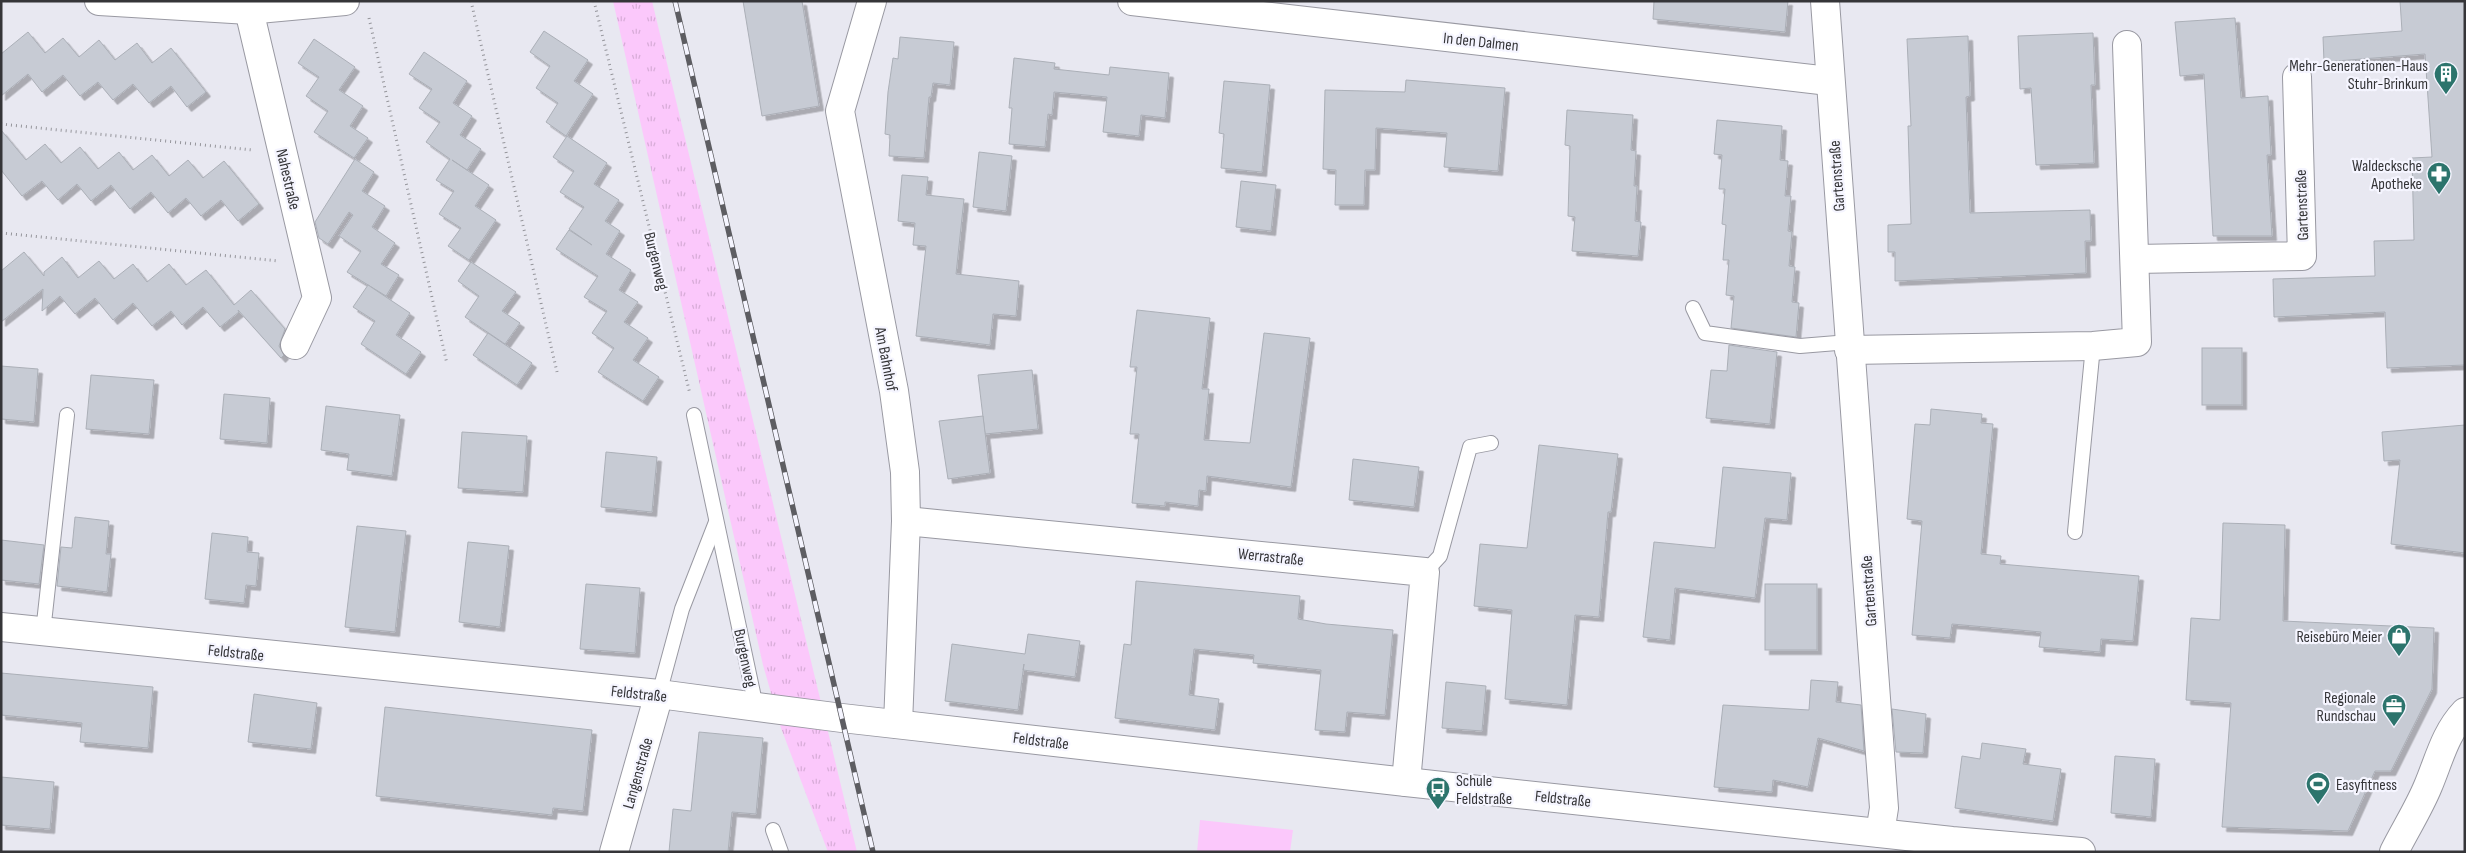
<svg xmlns="http://www.w3.org/2000/svg" width="2466" height="853" viewBox="0 0 2466 853" font-family="'Sofia Sans Condensed',sans-serif">
<defs>
<pattern id="grass-tufts" width="24" height="20" patternUnits="userSpaceOnUse" patternTransform="scale(1.25)"><rect width="24" height="20" fill="#fbc8fb"/><path d="M3 7l-1-3M5 7V3M7 7l1-3M15 17l-1-3M17 17v-4M19 17l1-3" fill="none" stroke="#d8acd8"/></pattern>
<filter id="shadow"><feDropShadow dx="4.5" dy="4.5" stdDeviation="0" flood-color="#0004"/></filter>
</defs>
<rect width="100%" height="100%" fill="#e8e8f1"/>
<polygon fill="url(#grass-tufts)" points="613,1 652,1 857,852 828,852 781,728 763,665"/>
<polygon fill="#fbc8fb" points="1200,820 1293,830 1290,852 1197,852"/>
<g fill="#c7cbd4" stroke="#abafb7" filter="url(#shadow)">
<polygon points="743,1 802,1 819,106 762,116"/>
<polygon points="1654,1 1788,1 1785,32 1653,19"/>
<polygon points="2400,1 2465,1 2465,365 2387,368 2385,312 2274,317 2273,279 2375,276 2374,241 2414,240 2412,158 2432,157 2425,54 2324,62 2323,37 2402,31"/>
<polygon points="2235,18 2241,98 2268,96 2271,155 2267,155 2272,236 2213,236 2204,74 2180,76 2175,22"/>
<polygon points="544,31 588,60 574,81 593,94 566,136 546,122 558,103 536,88 550,66 530,52"/>
<polygon points="28,32 45,53 63,38 79,57 99,40 115,60 137,43 152,63 171,48 206,92 187,107 171,86 149,103 133,84 113,100 98,82 80,96 63,75 42,92 28,74 1,96 1,54"/>
<polygon points="2093,33 2095,85 2091,85 2094,163 2036,165 2031,88 2020,89 2018,36"/>
<polygon points="1968,36 1970,96 1966,97 1970,213 2090,210 2091,241 2085,241 2086,273 1895,281 1895,252 1888,252 1888,225 1911,224 1908,126 1911,126 1907,39"/>
<polygon points="900,37 954,42 950,85 933,83 931,97 929,97 924,158 889,156 890,135 885,134 888,92 893,58 898,59"/>
<polygon points="314,39 355,67 339,90 363,106 350,126 368,138 354,158 314,132 328,111 306,96 319,77 298,63"/>
<polygon points="424,52 467,81 453,103 472,116 460,135 481,149 467,170 452,160 489,185 475,206 496,220 469,260 448,246 461,228 439,214 454,191 436,180 450,159 426,142 440,122 419,108 432,89 409,74"/>
<polygon points="1014,58 1055,63 1054,69 1109,75 1110,67 1169,73 1165,118 1141,115 1139,136 1103,132 1107,97 1054,92 1052,115 1048,114 1045,147 1009,144 1012,108 1009,108"/>
<polygon points="1406,80 1505,88 1498,171 1444,167 1447,133 1376,128 1375,170 1365,170 1364,205 1335,205 1336,170 1323,169 1325,90 1405,92"/>
<polygon points="1224,81 1270,85 1262,172 1221,168 1224,134 1219,133"/>
<polygon points="1567,110 1633,115 1631,150 1636,151 1634,186 1637,186 1635,221 1641,222 1638,256 1572,251 1575,217 1568,216 1570,146 1565,145"/>
<polygon points="1717,120 1782,126 1780,160 1788,161 1785,196 1791,196 1788,231 1792,232 1789,266 1795,267 1792,302 1799,303 1796,337 1731,328 1734,296 1726,295 1729,260 1723,260 1726,225 1722,224 1725,189 1719,189 1722,155 1714,154"/>
<polygon points="1,130 26,160 45,144 61,163 80,147 98,169 119,152 133,170 152,155 169,176 188,160 203,178 224,161 259,204 238,221 221,200 201,216 186,198 168,213 151,192 130,209 111,185 91,201 77,184 58,200 42,181 22,196 1,170"/>
<polygon points="567,136 607,163 594,184 619,200 605,221 620,231 606,254 631,270 619,290 638,302 624,322 648,338 633,360 659,377 643,401 598,372 614,348 592,333 607,311 584,297 598,276 556,249 569,230 592,245 569,229 584,207 560,192 574,171 553,157"/>
<polygon points="979,152 1012,156 1006,211 973,207"/>
<polygon points="355,159 374,172 362,191 385,206 372,227 395,243 381,264 399,275 386,296 347,272 361,251 339,236 353,215 349,212 328,244 319,238 315,222"/>
<polygon points="902,175 928,177 926,195 964,199 956,274 1019,281 1016,316 993,314 990,345 916,336 926,246 913,245 915,223 898,221"/>
<polygon points="1241,181 1276,185 1271,231 1236,227"/>
<polygon points="24,252 44,276 44,272 62,257 78,278 99,261 114,279 133,264 147,282 169,264 186,285 206,270 234,305 251,290 285,329 279,346 284,355 281,358 238,310 239,312 220,327 203,307 182,325 171,311 152,326 133,303 113,320 95,298 75,314 60,296 42,311 43,289 1,322 1,271"/>
<polygon points="471,262 516,292 502,311 520,323 505,344 465,317 479,296 458,281"/>
<polygon points="368,285 410,313 396,335 421,352 406,374 361,344 375,321 353,307"/>
<polygon points="1137,310 1210,318 1202,389 1209,389 1204,440 1250,443 1264,333 1310,338 1291,487 1207,476 1206,491 1199,490 1198,506 1165,502 1165,506 1132,503 1139,434 1130,434 1137,367 1130,367"/>
<polygon points="488,333 532,363 517,385 473,355"/>
<polygon points="1729,345 1777,352 1770,424 1706,418 1711,370 1727,371"/>
<rect x="2202" y="348" width="40" height="57"/>
<polygon points="1,366 38,369 34,422 1,419"/>
<polygon points="1032,370 1038,429 985,434 978,375"/>
<polygon points="91,375 154,380 149,434 86,429"/>
<polygon points="224,394 270,398 267,443 220,439"/>
<polygon points="326,406 400,415 392,476 347,470 349,454 321,450"/>
<polygon points="1931,409 1982,414 1981,423 1993,424 1981,554 2001,556 2000,564 2139,576 2133,641 2101,639 2100,652 2039,647 2041,632 1952,624 1950,638 1912,635 1922,521 1907,519 1915,424 1930,425"/>
<polygon points="983,416 990,473 948,479 939,421"/>
<polygon points="2465,425 2465,553 2391,544 2400,460 2384,461 2382,432"/>
<polygon points="462,432 527,436 523,492 458,488"/>
<polygon points="1539,445 1618,454 1611,512 1608,512 1599,617 1575,615 1567,705 1505,699 1512,610 1474,606 1480,544 1527,548"/>
<polygon points="606,452 657,457 652,512 601,507"/>
<polygon points="1353,459 1419,467 1414,507 1349,500"/>
<polygon points="1723,467 1791,473 1787,520 1765,518 1755,598 1675,588 1670,640 1643,637 1654,542 1715,548"/>
<polygon points="75,517 109,521 106,554 111,554 107,592 57,586 61,547 72,548"/>
<polygon points="2223,523 2285,525 2283,621 2434,628 2432,689 2391,771 2375,771 2348,831 2222,827 2231,703 2186,700 2191,618 2220,620"/>
<polygon points="357,526 406,531 395,632 345,627"/>
<polygon points="212,533 248,537 247,552 259,553 256,586 246,585 244,603 205,599"/>
<polygon points="1,540 44,545 39,584 1,580"/>
<polygon points="468,542 509,546 500,627 459,622"/>
<polygon points="1136,581 1300,596 1298,619 1326,624 1393,630 1385,715 1347,712 1345,732 1315,730 1321,670 1253,663 1254,655 1194,649 1189,695 1219,699 1215,730 1115,718 1124,644 1131,645"/>
<polygon points="586,584 640,588 635,653 580,649"/>
<rect x="1765" y="584" width="52" height="66"/>
<polygon points="1028,634 1080,641 1075,677 1023,670 1024,664 1018,710 945,701 952,644 1025,654"/>
<polygon points="1,673 153,687 148,748 80,742 82,723 1,715"/>
<polygon points="1811,680 1838,682 1836,702 1861,705 1864,751 1818,738 1808,787 1773,780 1772,792 1714,787 1723,705 1809,710"/>
<polygon points="1446,682 1486,686 1482,731 1442,728"/>
<polygon points="254,694 317,703 311,749 248,742"/>
<polygon points="385,707 592,730 583,811 553,808 552,815 376,796"/>
<polygon points="1892,709 1926,714 1923,753 1896,752"/>
<polygon points="699,732 763,738 756,814 732,812 728,852 669,852 673,809 691,811"/>
<polygon points="1982,743 2026,749 2023,764 2061,769 2053,821 1955,808 1962,756 1980,759"/>
<polygon points="2115,756 2155,759 2151,817 2111,813"/>
<polygon points="1,777 54,782 50,829 1,825"/>
</g>
<g fill="none" stroke-linecap="round" stroke-linejoin="round">
<defs>
<g id="service">
<polyline points="1693,308 1705,333 1800,346 1849,342"/>
<polyline points="694,415 756,707"/>
<polyline points="2075,532 2093,346"/>
<polyline points="1425,572 1440,556 1470,447 1491,443"/>
<polyline points="43,632 67,415"/>
<polyline points="659,694 682,609 716,522"/>
<polyline points="773,830 781,852"/>
</g>
<g id="minor">
<polyline points="99,1 249,10 345,1"/>
<polyline points="872,1 840,111 894,391 905,472 906,521 898,724"/>
<polyline points="1132,1 1829,81"/>
<polyline points="1825,1 1884,808 1880,833"/>
<polyline points="249,10 317,298 295,345"/>
<polyline points="2135,259 2302,256 2297,77"/>
<polyline points="1849,350 2093,346 2137,342 2127,45"/>
<polyline points="906,521 1425,572 1406,782"/>
<polyline points="1,627 659,694 842,718 1406,782 1952,841 2081,852"/>
<polyline points="614,852 659,694"/>
</g>
<path id="tertiary" d="M2394,852C2405,830 2419,808 2428,786C2439,760 2445,733 2465,712"/>
</defs>
<use href="#service" stroke="#9999a2" stroke-width="16"/>
<use href="#minor" stroke="#9999a2" stroke-width="30"/>
<use href="#tertiary" stroke="#9999a2" stroke-width="30"/>
<g stroke="#95959b" stroke-width="3" stroke-dasharray="1 4" stroke-linecap="butt">
<polyline points="471,1 557,372"/>
<polyline points="594,1 690,394"/>
<polyline points="369,18 447,364"/>
<polyline points="1,124 252,150"/>
<polyline points="1,233 279,261"/>
</g>
<use href="#service" stroke="#fff" stroke-width="14"/>
<use href="#minor" stroke="#fff" stroke-width="28"/>
<use href="#tertiary" stroke="#fff" stroke-width="28"/>
<defs>
<polyline id="rail" points="675,1 873,852"/>
</defs>
<use href="#rail" stroke="#5d5d62" stroke-width="5.5"/>
<use href="#rail" stroke="#f5f5ff" stroke-width="4" stroke-dasharray="11" stroke-linecap="butt"/>
</g>
<defs>
<symbol id="building-pin" viewBox="-11 -11 22 30"><path d="M0 17L-7.5 6A9.5 9.5 0 1 1 7.5 6Z" fill="#2c746c" stroke="#f5f5ff"/><path d="M-4-6H4V6H1V3H-1V6H-4ZM-2.5-4.3h1.7v1.8h-1.7ZM.8-4.3h1.7v1.8H.8ZM-2.5-1h1.7V.8h-1.7ZM.8-1h1.7V.8H.8Z" fill="#fff"/></symbol>
<symbol id="pharmacy-pin" viewBox="-11 -11 22 30"><path d="M0 17L-7.5 6A9.5 9.5 0 1 1 7.5 6Z" fill="#2c746c" stroke="#f5f5ff"/><path d="M-2-6h4v4h4v4h-4v4h-4v-4h-4v-4h4Z" fill="#fff"/></symbol>
<symbol id="shop-pin" viewBox="-11 -11 22 30"><path d="M0 17L-7.5 6A9.5 9.5 0 1 1 7.5 6Z" fill="#2c746c" stroke="#f5f5ff"/><path d="M-5-2.5h2.3a2.7 3.5 0 0 1 5.4 0H5L5.5 6h-11ZM-1.5-2.5h3a1.5 2.3 0 0 0-3 0Z" fill="#fff"/></symbol>
<symbol id="office-pin" viewBox="-11 -11 22 30"><path d="M0 17L-7.5 6A9.5 9.5 0 1 1 7.5 6Z" fill="#2c746c" stroke="#f5f5ff"/><path d="M-6-3h4V-5.5h4V-3h4V5H-6ZM-1-4.5V-3h2v-1.5ZM-6 0V1H6V0Z" fill="#fff"/></symbol>
<symbol id="stadium-pin" viewBox="-11 -11 22 30"><path d="M0 17L-7.5 6A9.5 9.5 0 1 1 7.5 6Z" fill="#2c746c" stroke="#f5f5ff"/><path d="M0-5a6.5 5 0 1 0 0 10a6.5 5 0 1 0 0-10ZM-3.5-1.8h7v3.6h-7Z" fill="#fff"/></symbol>
<symbol id="bus-pin" viewBox="-11 -11 22 30"><path d="M0 17L-7.5 6A9.5 9.5 0 1 1 7.5 6Z" fill="#2c746c" stroke="#f5f5ff"/><path d="M-5-6H5V4H4V6H2V4H-2V6H-4V4H-5ZM-3.5-4V0h7V-4ZM-3.5 1.2v1.5H-2V1.2ZM2 1.2v1.5H3.5V1.2Z" fill="#fff"/></symbol>
</defs>
<g fill-rule="evenodd">
<use href="#building-pin" x="2432" y="60" width="28" height="38"/>
<use href="#pharmacy-pin" x="2425" y="160" width="28" height="38"/>
<use href="#shop-pin" x="2385" y="622" width="28" height="38"/>
<use href="#office-pin" x="2380" y="692" width="28" height="38"/>
<use href="#stadium-pin" x="2304" y="770" width="28" height="38"/>
<use href="#bus-pin" x="1424" y="775" width="28" height="38"/>
</g>
<g text-anchor="middle" stroke-width="4.5" stroke-linejoin="round" paint-order="stroke">
<g font-size="16" fill="#353538" stroke="#f5f5ff">
<text transform="translate(1481 41) rotate(6)" y="6">In den Dalmen</text>
<text transform="translate(1836 176) rotate(-94)" y="6">Gartenstraße</text>
<text transform="translate(289 179) rotate(77)" y="6">Nahestraße</text>
<text transform="translate(2301 205) rotate(-92)" y="6">Gartenstraße</text>
<text transform="translate(657 261) rotate(76)" y="6">Burgenweg</text>
<text transform="translate(887 359) rotate(79)" y="6">Am Bahnhof</text>
<text transform="translate(1271 556) rotate(6)" y="6">Werrastraße</text>
<text transform="translate(1868 591) rotate(-94)" y="6">Gartenstraße</text>
<text transform="translate(236 652) rotate(6)" y="6">Feldstraße</text>
<text transform="translate(746 658) rotate(78)" y="6">Burgenweg</text>
<text transform="translate(639 693) rotate(6)" y="6">Feldstraße</text>
<text transform="translate(1041 740) rotate(7)" y="6">Feldstraße</text>
<text transform="translate(637 773) rotate(-74)" y="6">Langenstraße</text>
<text transform="translate(1563 798) rotate(6)" y="6">Feldstraße</text>
</g>
<g font-size="16" fill="#353538" stroke="#f5f5ff" text-anchor="end">
<text x="2428" y="71">Mehr-Generationen-Haus<tspan x="2428" dy="18">Stuhr-Brinkum</tspan></text>
<text x="2422" y="171">Waldecksche<tspan x="2422" dy="18">Apotheke</tspan></text>
<text x="2382" y="642">Reisebüro Meier</text>
<text x="2376" y="703">Regionale<tspan x="2376" dy="18">Rundschau</tspan></text>
<text x="1456" y="786" text-anchor="start">Schule<tspan x="1456" dy="18">Feldstraße</tspan></text>
<text x="2336" y="790" text-anchor="start">Easyfitness</text>
</g>
</g>
<rect width="2466" height="853" fill="none" stroke="#353538" stroke-width="5"/>
</svg>
